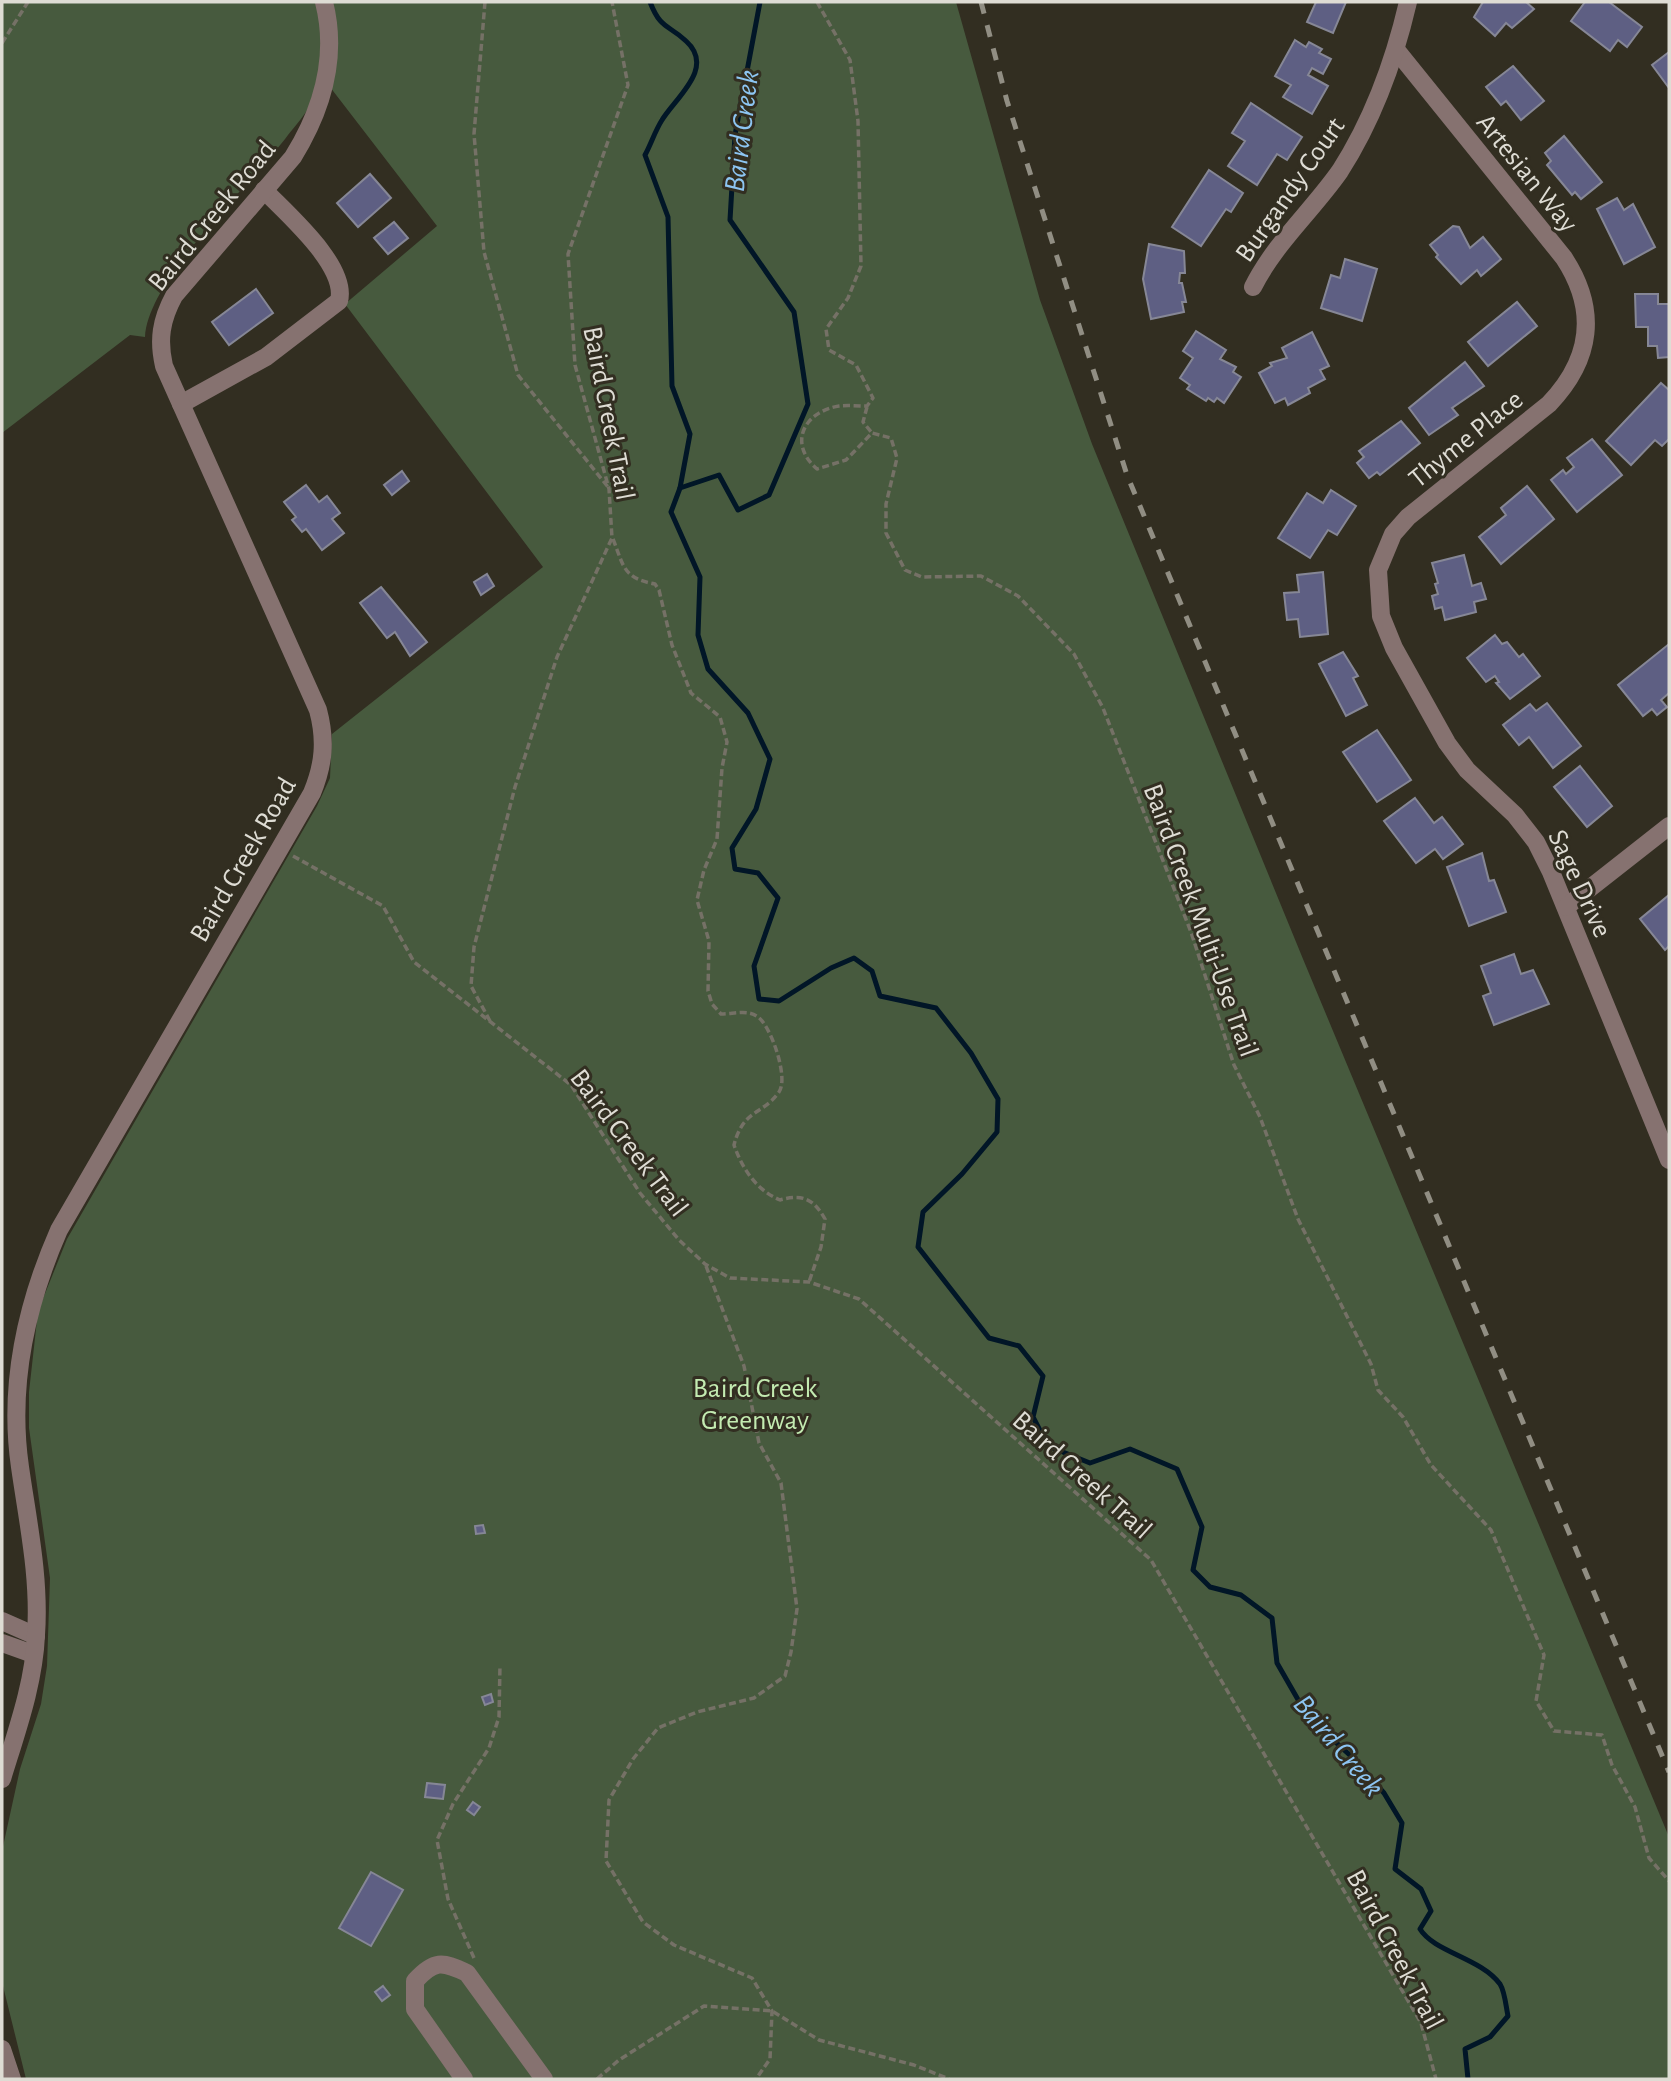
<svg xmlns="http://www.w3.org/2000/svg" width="1671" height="2081" viewBox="0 0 1671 2081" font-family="'Alegreya Sans',sans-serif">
<rect width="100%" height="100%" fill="#322e21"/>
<path fill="#475a3e" d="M2,2H956L1040,300L1092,444L1303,959L1669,1837V2079H26L2,1982V1851L20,1769L41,1704L47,1666L50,1578L29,1428V1392L38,1311L67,1239L317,806L330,778L332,734L543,567L345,304L437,226L320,74C317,84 315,95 310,105C305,115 295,126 288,135C251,185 148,278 145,337L130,335L2,433Z"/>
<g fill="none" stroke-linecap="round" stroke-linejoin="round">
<g stroke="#011627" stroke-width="5">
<path d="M650,2C661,30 668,24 686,41C716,68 675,98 662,120C655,131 651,144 645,155L668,217L672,386L690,434L680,488"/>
<path d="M760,2L735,135L730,220L794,312L808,404L769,495L738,510L719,475L680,488L671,512L700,577L698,635L708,669L748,713L770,759L756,809L732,848L735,869L758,873L778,898L754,966L759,999L779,1001L831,968L854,958L872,971L880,996L936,1008L971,1053L998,1099L997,1132L962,1174L923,1212L918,1247L989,1338L1019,1346L1043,1376L1033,1417L1048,1446L1090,1463L1130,1449L1177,1469L1202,1527L1193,1570L1210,1587L1241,1595L1272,1618L1277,1663L1308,1717L1353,1758L1384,1793L1402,1823L1395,1869L1421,1889L1431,1911L1420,1929C1434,1952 1481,1958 1500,1984C1505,1992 1506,2007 1508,2016L1490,2037L1465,2049L1468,2079"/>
</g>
</g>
<g fill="#5e5f83" stroke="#868796" stroke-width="2">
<polygon points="1316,2 1346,2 1333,33 1307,22"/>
<polygon points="1483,2 1526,2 1534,9 1512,28 1506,23 1495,36 1474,17"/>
<polygon points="1585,2 1609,2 1642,27 1627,47 1618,40 1610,51 1571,21"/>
<polygon points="1295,40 1306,47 1309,42 1322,49 1319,53 1331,59 1323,74 1312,68 1308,75 1328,86 1312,114 1283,97 1291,85 1275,76"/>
<polygon points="1669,52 1669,88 1652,65"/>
<polygon points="1513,66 1544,101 1521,120 1506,101 1501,105 1486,87"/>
<polygon points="1251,103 1302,137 1287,160 1277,154 1257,185 1228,166 1245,141 1232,133"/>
<polygon points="1564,136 1602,182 1581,199 1575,192 1572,195 1547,165 1551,161 1545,153"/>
<polygon points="1209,170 1243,193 1231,212 1226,209 1201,246 1172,227"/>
<polygon points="370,174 391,198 358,227 337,203"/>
<polygon points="1617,198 1624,210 1633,204 1655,247 1624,264 1597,209"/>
<polygon points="394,222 408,238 388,254 374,238"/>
<polygon points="1453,226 1459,227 1470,248 1483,237 1501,259 1481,276 1477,270 1461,284 1436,257 1438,255 1430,245"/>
<polygon points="1149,244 1184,251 1185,273 1180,273 1179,283 1182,283 1186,302 1182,302 1184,312 1151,319 1143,279"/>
<polygon points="1345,259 1377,269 1362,321 1321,308 1331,275 1340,278"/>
<polygon points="256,289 273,313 229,345 212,322"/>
<polygon points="1635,294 1658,294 1658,304 1669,304 1669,357 1658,358 1657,346 1648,346 1648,327 1636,327"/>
<polygon points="1517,302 1537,326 1488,366 1468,342"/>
<polygon points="1196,331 1226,350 1220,359 1236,367 1233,372 1241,377 1224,403 1217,398 1214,402 1208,398 1206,401 1187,389 1190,385 1180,378 1193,358 1183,351"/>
<polygon points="1312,332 1329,366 1320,370 1325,379 1308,388 1310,393 1288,405 1285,398 1275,403 1259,373 1272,366 1270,363 1287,358 1282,348"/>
<polygon points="1465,362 1484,386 1452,408 1458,415 1429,435 1409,408"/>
<polygon points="1661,383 1669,390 1669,439 1662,446 1655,440 1631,465 1606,441"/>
<polygon points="1401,421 1420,443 1380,475 1377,472 1369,478 1357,463 1364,457 1359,451"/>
<polygon points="1592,439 1622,475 1577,512 1551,480 1563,470 1566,474 1574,467 1567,458"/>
<polygon points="402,471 409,481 392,495 384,485"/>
<polygon points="306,485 319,502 327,496 340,513 332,519 344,533 322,550 306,529 302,532 292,520 296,517 284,502"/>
<polygon points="1527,486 1554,519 1501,564 1479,537 1506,515 1501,508"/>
<polygon points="1331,490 1356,506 1337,535 1328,530 1310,558 1278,538 1307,493 1323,503"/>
<polygon points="1464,555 1472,586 1481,583 1486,599 1474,602 1476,612 1445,620 1442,607 1435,609 1432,596 1438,594 1435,584 1438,583 1432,563"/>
<polygon points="1323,572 1328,634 1300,637 1298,619 1287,620 1284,593 1299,592 1297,575"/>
<polygon points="487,574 494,586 481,595 474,582"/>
<polygon points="381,587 427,642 410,656 395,632 387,638 360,603"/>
<polygon points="1495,635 1502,644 1507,642 1519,657 1523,654 1540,676 1510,699 1496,683 1499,682 1495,676 1486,682 1467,658"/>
<polygon points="1669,644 1669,693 1661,700 1667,707 1657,715 1652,709 1643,716 1618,685"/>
<polygon points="1343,652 1358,676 1353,678 1367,705 1346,716 1319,664"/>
<polygon points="1547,703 1581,746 1553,768 1529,737 1519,745 1503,725 1530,704 1536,711"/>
<polygon points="1377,730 1411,780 1377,802 1343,752"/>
<polygon points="1580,766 1612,806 1587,827 1554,787"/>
<polygon points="1415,798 1434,823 1442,817 1463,844 1443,859 1435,849 1416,863 1384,821"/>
<polygon points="1482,853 1489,881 1494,880 1506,912 1469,926 1447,867"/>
<polygon points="1669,895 1669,946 1665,950 1640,919"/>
<polygon points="1514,954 1521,974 1533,970 1549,1004 1494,1025 1483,996 1491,993 1481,966"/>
<polygon points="483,1525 485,1533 476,1534 475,1526"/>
<polygon points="491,1694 493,1702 485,1705 482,1697"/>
<polygon points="427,1783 445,1785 443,1799 425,1797"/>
<polygon points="473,1802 480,1807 474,1815 467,1810"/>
<polygon points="371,1872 403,1890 371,1946 339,1928"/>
<polygon points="383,1986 390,1995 382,2001 375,1992"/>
</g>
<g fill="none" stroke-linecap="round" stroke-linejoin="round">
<g stroke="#757166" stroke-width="3.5" stroke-dasharray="7 3.5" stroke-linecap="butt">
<polyline points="485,2 474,134 484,252 518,375 608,487"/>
<path d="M817,2L850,60L858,121L861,266L848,298L826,329L829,350L856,365L873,398L867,406C858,406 848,405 839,406C803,412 788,444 817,469L846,460L872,433L891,438L897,458L886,504V533L905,570L922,577L981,576L1018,596L1074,654L1103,708L1191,932L1234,1065L1260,1117L1298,1219L1371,1364L1378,1390L1403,1417L1431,1465L1491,1530L1544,1655L1536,1701L1554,1731L1602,1735L1612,1765L1635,1807L1649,1858L1669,1881"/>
<polyline points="2,43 28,2"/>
<polyline points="867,407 863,422 872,433"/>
<path d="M613,539C624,567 623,578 655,584L659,590L672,645L691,693L720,717L727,742L722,768L717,839L704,870L697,900L709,941L708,991L712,1004L721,1014C734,1014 748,1009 758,1017C771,1026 789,1078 779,1092C763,1115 743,1109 734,1145C742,1168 756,1190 780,1200C802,1194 813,1198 825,1219L821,1247L809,1282"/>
<polyline points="293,856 383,906 414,962 571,1085 640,1193 679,1240 705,1264 730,1278 809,1282 859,1299 1151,1560 1421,2023 1436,2079"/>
<polyline points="490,1021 471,986 474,947 515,787 557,657 612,538 609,489 575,365 568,254 628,85 612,2"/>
<polyline points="706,1266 744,1366 759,1443 781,1483 797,1609 791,1652 785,1676 754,1698 697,1712 658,1728 633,1759 609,1800 606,1861 643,1922 674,1945 752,1978 772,2011 770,2059 756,2079"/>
<polyline points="474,1958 448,1899 437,1840 453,1804 489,1748 499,1717 500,1665"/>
<polyline points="597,2079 619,2060 704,2006 772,2011 819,2040 914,2065 949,2079"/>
</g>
<g stroke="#867270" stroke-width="18">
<path d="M1397,51L1564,258C1598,310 1592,359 1549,404L1408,517L1393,534L1378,570L1381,616L1394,648L1447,743L1467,770L1515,815L1536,842L1551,872L1669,1160"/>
<path d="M1253,287C1275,243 1312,211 1340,171C1374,118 1394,62 1408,2"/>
<path d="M181,404L266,357L339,301C348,266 287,214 264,190"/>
<polyline points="1566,907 1669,826"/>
<polyline points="2,1621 36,1636"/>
<polyline points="2,1643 33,1654"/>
<path d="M2,1779C16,1733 34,1684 36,1635C40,1578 28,1523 20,1467C8,1384 26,1305 59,1230L312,793C324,764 326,740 318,710L164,366C158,340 161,320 174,296L293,157C322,110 338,57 324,2"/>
<polyline points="2,2049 12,2079"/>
<path d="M464,2079L415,2009V1981C434,1960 442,1961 467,1973L544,2079"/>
</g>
<polyline stroke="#918e83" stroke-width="5" stroke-dasharray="12 12" stroke-linecap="butt" points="981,2 1007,101 1127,475 1669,1772"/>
</g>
<g text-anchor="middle" stroke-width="6" stroke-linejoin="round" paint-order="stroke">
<g font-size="28" fill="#dedcd4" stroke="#322e21">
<text transform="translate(1528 172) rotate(51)" y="10">Artesian Way</text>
<text transform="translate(1289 189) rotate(-55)" y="10">Burgandy Court</text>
<text transform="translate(211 215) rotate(-51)" y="10">Baird Creek Road</text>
<text transform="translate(610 413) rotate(79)" y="10">Baird Creek Trail</text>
<text transform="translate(1465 438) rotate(-39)" y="10">Thyme Place</text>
<text transform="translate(242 859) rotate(-60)" y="10">Baird Creek Road</text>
<text transform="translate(1581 883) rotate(65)" y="10">Sage Drive</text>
<text transform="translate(1202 920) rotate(70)" y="10">Baird Creek Multi-Use Trail</text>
<text transform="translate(630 1142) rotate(53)" y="10">Baird Creek Trail</text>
<text transform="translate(1083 1474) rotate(42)" y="10">Baird Creek Trail</text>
<text transform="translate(1396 1949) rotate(62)" y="10">Baird Creek Trail</text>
</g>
<g font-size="28" fill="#c3ebb1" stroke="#322e21">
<text x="755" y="1397">Baird Creek<tspan x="755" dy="32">Greenway</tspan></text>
</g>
<g font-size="30" font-style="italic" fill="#8dc5f2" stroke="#322e21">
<text transform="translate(741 131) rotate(-83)" y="10">Baird Creek</text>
<text transform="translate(1339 1745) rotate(50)" y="10">Baird Creek</text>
</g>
</g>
<rect width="1671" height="2081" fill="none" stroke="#dedcd4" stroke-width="7"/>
</svg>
